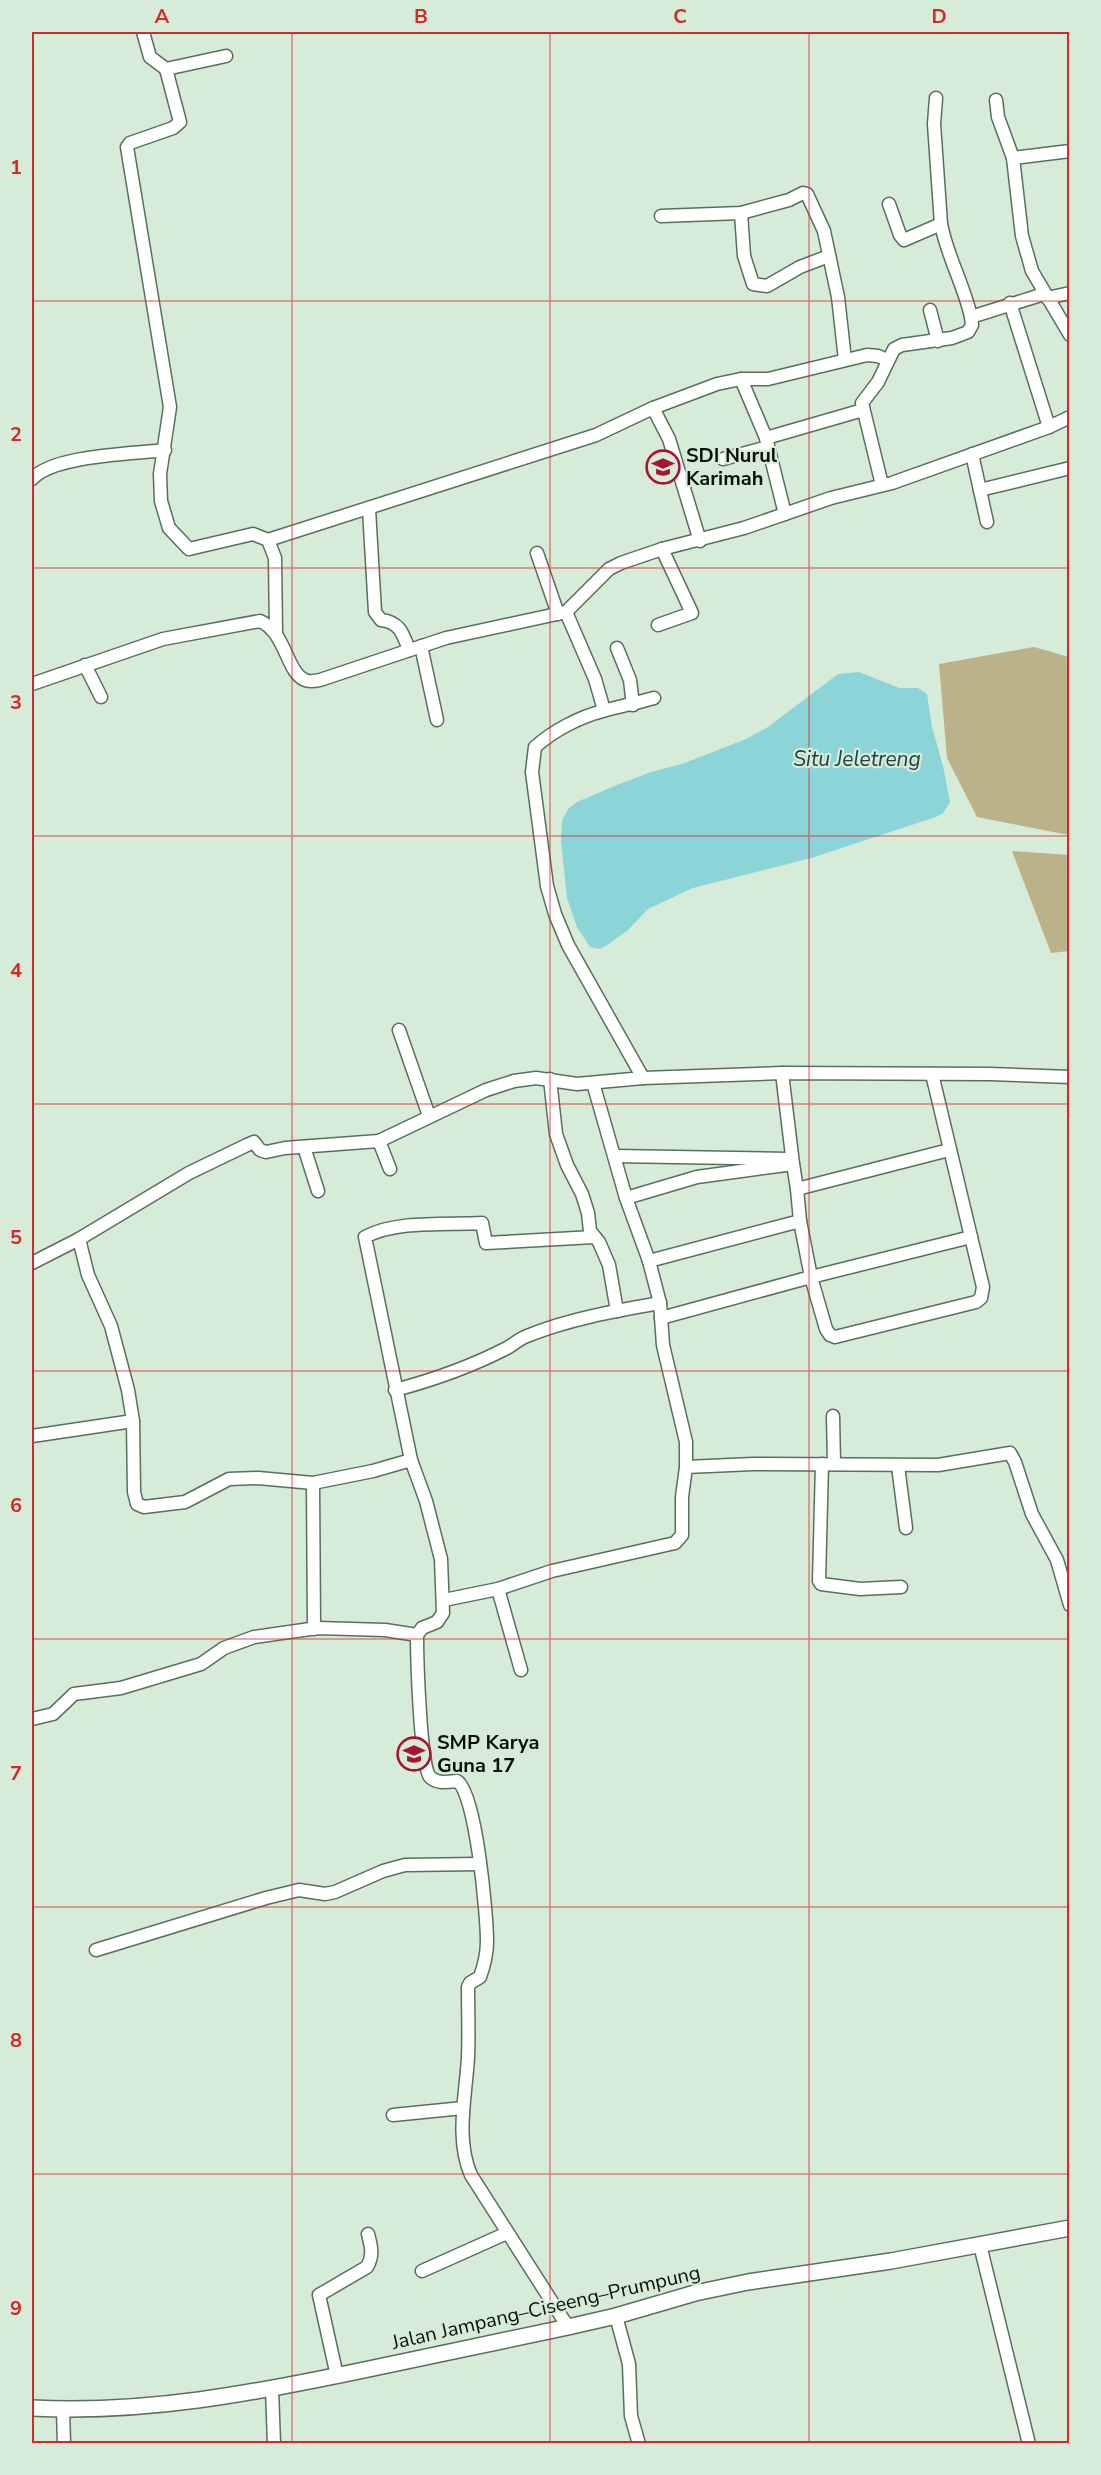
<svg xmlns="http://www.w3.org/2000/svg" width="1101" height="2475" viewBox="0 0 1101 2475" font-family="'Nunito Sans',sans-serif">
<rect width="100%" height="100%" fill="#d6ebd8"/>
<g fill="#bcb289">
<polygon points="1034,647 1069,657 1069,835 977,817 947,758 939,664"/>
<polygon points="1012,851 1069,855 1069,951 1051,953"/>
</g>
<polygon fill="#8bd4d8" points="859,672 899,688 918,688 927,694 932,727 943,766 950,802 943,813 936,817 811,858 693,888 648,909 628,930 606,946 599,949 590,947 577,927 567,898 561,841 562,821 568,809 577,802 617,785 651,772 682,764 746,739 768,727 838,674"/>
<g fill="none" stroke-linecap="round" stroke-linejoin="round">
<defs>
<g id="minor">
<polyline points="143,32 150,57 166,69"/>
<polyline points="226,56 166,69 180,122 173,128 130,143 127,147 170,407 160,474 161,501 169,528 189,549 253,534 268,540 275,558 276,632"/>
<path d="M936,98L934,124L941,224C947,256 964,285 971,317"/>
<polyline points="996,100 998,117 1013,158 1022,236 1032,271 1070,335"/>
<polyline points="1013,158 1070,151"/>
<polyline points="889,204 900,235 904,240 941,224"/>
<polyline points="741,213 744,256 753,284 767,286 800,267 829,256"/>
<polyline points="661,216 741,213 789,200 803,193 807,194 824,231 838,297 845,360"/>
<polyline points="1047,298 1070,293"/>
<polyline points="1010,303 1049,427"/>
<polyline points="930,310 938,341"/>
<polyline points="741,379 766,438 785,514"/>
<polyline points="653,408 669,439 700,541"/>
<polyline points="766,438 863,410"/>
<polyline points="972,454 987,522"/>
<polyline points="723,459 768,447"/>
<path d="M32,479C53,455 132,454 165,450"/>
<polyline points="882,485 862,403 878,382 894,349 902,345 952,338 968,332 972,325 971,317 1044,294"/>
<polyline points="980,490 1070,468"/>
<path d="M369,509L375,612L381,620C400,622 403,634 409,650"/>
<polyline points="268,540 596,435 653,408 717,384 741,379 768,379 867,355 878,356 887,360"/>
<polyline points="537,553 558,614"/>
<polyline points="566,612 595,679 604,710"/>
<polyline points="658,625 692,613 662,549"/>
<polyline points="421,646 437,720"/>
<polyline points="617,648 630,680 633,705"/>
<polyline points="85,665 101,697"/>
<path d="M32,684L163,639L260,621C286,632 286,672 305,680C309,682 315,681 320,680L446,638L566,612L609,569L621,563L662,549L744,528L831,498L892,483L1049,427L1070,417"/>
<polyline points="399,1030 429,1116"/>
<polyline points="782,1073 793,1164"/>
<polyline points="643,1078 782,1073 990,1074 1070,1077"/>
<polyline points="550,1079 556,1134 567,1165 582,1194 588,1213 590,1231 599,1242 609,1265 617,1311"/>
<polyline points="304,1147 318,1191"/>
<polyline points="615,1156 788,1159"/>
<path d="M390,1169L379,1141L486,1090L514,1081L536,1078L577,1084L643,1078L568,945L555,914L547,886L532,772L535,747C553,731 579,717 603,711C620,706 637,703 654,698"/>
<polyline points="797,1189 800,1221 811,1277 971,1237"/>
<polyline points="626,1198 697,1177 793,1164 797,1189 949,1150"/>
<polyline points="649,1261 800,1221"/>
<polyline points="32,1263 79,1239"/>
<polyline points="661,1318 811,1277 826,1329 830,1335 835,1337 976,1302 981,1298 983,1287 932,1074"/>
<path d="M395,1390C433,1380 472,1366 507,1348C514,1344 519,1339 527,1336C569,1319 615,1311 660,1303"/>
<polyline points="833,1416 834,1464"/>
<polyline points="133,1421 134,1492 137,1504 144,1507 185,1502 229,1479 258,1478 313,1483 373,1471 411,1460"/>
<polyline points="32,1436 133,1421 128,1390 111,1326 88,1275 79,1239 189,1173 247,1145 254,1142 260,1150 266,1152 285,1148 379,1141"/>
<polyline points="822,1464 819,1581 821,1584 860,1589 901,1587"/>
<polyline points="898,1466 906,1528"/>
<polyline points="686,1467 753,1464 938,1465 1010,1453 1015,1462 1032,1514 1057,1560 1070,1605"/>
<polyline points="313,1483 314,1629"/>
<polyline points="498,1589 521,1670"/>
<polyline points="444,1600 498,1589 552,1571 675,1543 682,1535 682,1497 686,1467 686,1442 663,1345 660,1303 649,1261 626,1198 593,1083"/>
<polyline points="32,1719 53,1714 74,1694 121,1688 201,1664 224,1648 254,1637 317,1628 385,1630 417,1635"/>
<polyline points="96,1950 266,1898 299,1890 325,1894 335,1892 383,1871 405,1865 480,1864"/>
<polyline points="393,2115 463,2108"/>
<polyline points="980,2245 1029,2444"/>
<polyline points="422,2271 507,2233"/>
<polyline points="616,2316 629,2364 631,2416 639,2444"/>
<path d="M568,2327L471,2175C455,2139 466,2095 468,2057C469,2034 468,2010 468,1987L470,1983L480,1977C484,1966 487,1953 487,1941C487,1916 476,1792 457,1781C448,1782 437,1784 430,1777C420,1766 417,1656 417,1635L422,1628L437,1622L443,1613L441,1559L426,1501L411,1460L365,1237C396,1220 447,1225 482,1223L486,1243L594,1237"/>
<path d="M337,2376L319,2295L367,2267C374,2255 371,2246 368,2234"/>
<polyline points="272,2389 274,2444"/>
<polyline points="63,2410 64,2444"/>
</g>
<path id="major" d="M32,2408C145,2414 254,2393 364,2370C432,2356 500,2341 568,2327L616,2316L695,2293L748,2282L891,2261L1070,2228"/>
</defs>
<use href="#minor" stroke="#5b6e5d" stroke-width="15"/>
<use href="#major" stroke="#5b6e5d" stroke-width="18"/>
<use href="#minor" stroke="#fff" stroke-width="12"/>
<use href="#major" stroke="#fff" stroke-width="15"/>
</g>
<path fill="none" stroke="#d62828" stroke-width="1.5" stroke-opacity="0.55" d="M292,32V2444M550,32V2444M809,32V2444M32,301H1070M32,568H1070M32,836H1070M32,1104H1070M32,1371H1070M32,1639H1070M32,1907H1070M32,2174H1070"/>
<defs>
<symbol id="school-ring" viewBox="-11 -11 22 22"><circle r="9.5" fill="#d6ebd8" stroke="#a91233" stroke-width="1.5"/><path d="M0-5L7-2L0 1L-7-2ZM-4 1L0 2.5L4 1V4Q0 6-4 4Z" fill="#a91233"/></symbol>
</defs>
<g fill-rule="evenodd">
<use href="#school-ring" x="644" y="448" width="38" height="38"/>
<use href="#school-ring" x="395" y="1735" width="38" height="38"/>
</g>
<g text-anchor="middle" stroke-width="4.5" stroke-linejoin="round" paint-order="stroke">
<g font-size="20" font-weight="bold" fill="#0b120c" stroke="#d6ebd8" text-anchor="start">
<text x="686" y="462">SDI Nurul<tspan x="686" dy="23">Karimah</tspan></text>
<text x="437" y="1749">SMP Karya<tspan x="437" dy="23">Guna 17</tspan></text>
</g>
<g font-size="20" fill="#0b120c" stroke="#d6ebd8">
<text transform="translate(546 2307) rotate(-13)" y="7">Jalan Jampang–Ciseeng–Prumpung</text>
</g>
<g font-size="21" font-style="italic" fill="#1e4143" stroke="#d6ebd8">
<text x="857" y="766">Situ Jeletreng</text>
</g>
</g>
<rect width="1101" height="2475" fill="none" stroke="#d6ebd8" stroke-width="66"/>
<rect x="33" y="33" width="1035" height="2409" fill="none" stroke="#d62828" stroke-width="2"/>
<g font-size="20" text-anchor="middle" font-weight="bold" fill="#d62828">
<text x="162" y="23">A</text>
<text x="421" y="23">B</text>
<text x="680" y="23">C</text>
<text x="939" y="23">D</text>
<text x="16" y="174">1</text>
<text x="16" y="441">2</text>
<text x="16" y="709">3</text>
<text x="16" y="977">4</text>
<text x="16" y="1244">5</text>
<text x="16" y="1512">6</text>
<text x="16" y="1780">7</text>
<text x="16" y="2047">8</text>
<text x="16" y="2315">9</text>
</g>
</svg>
